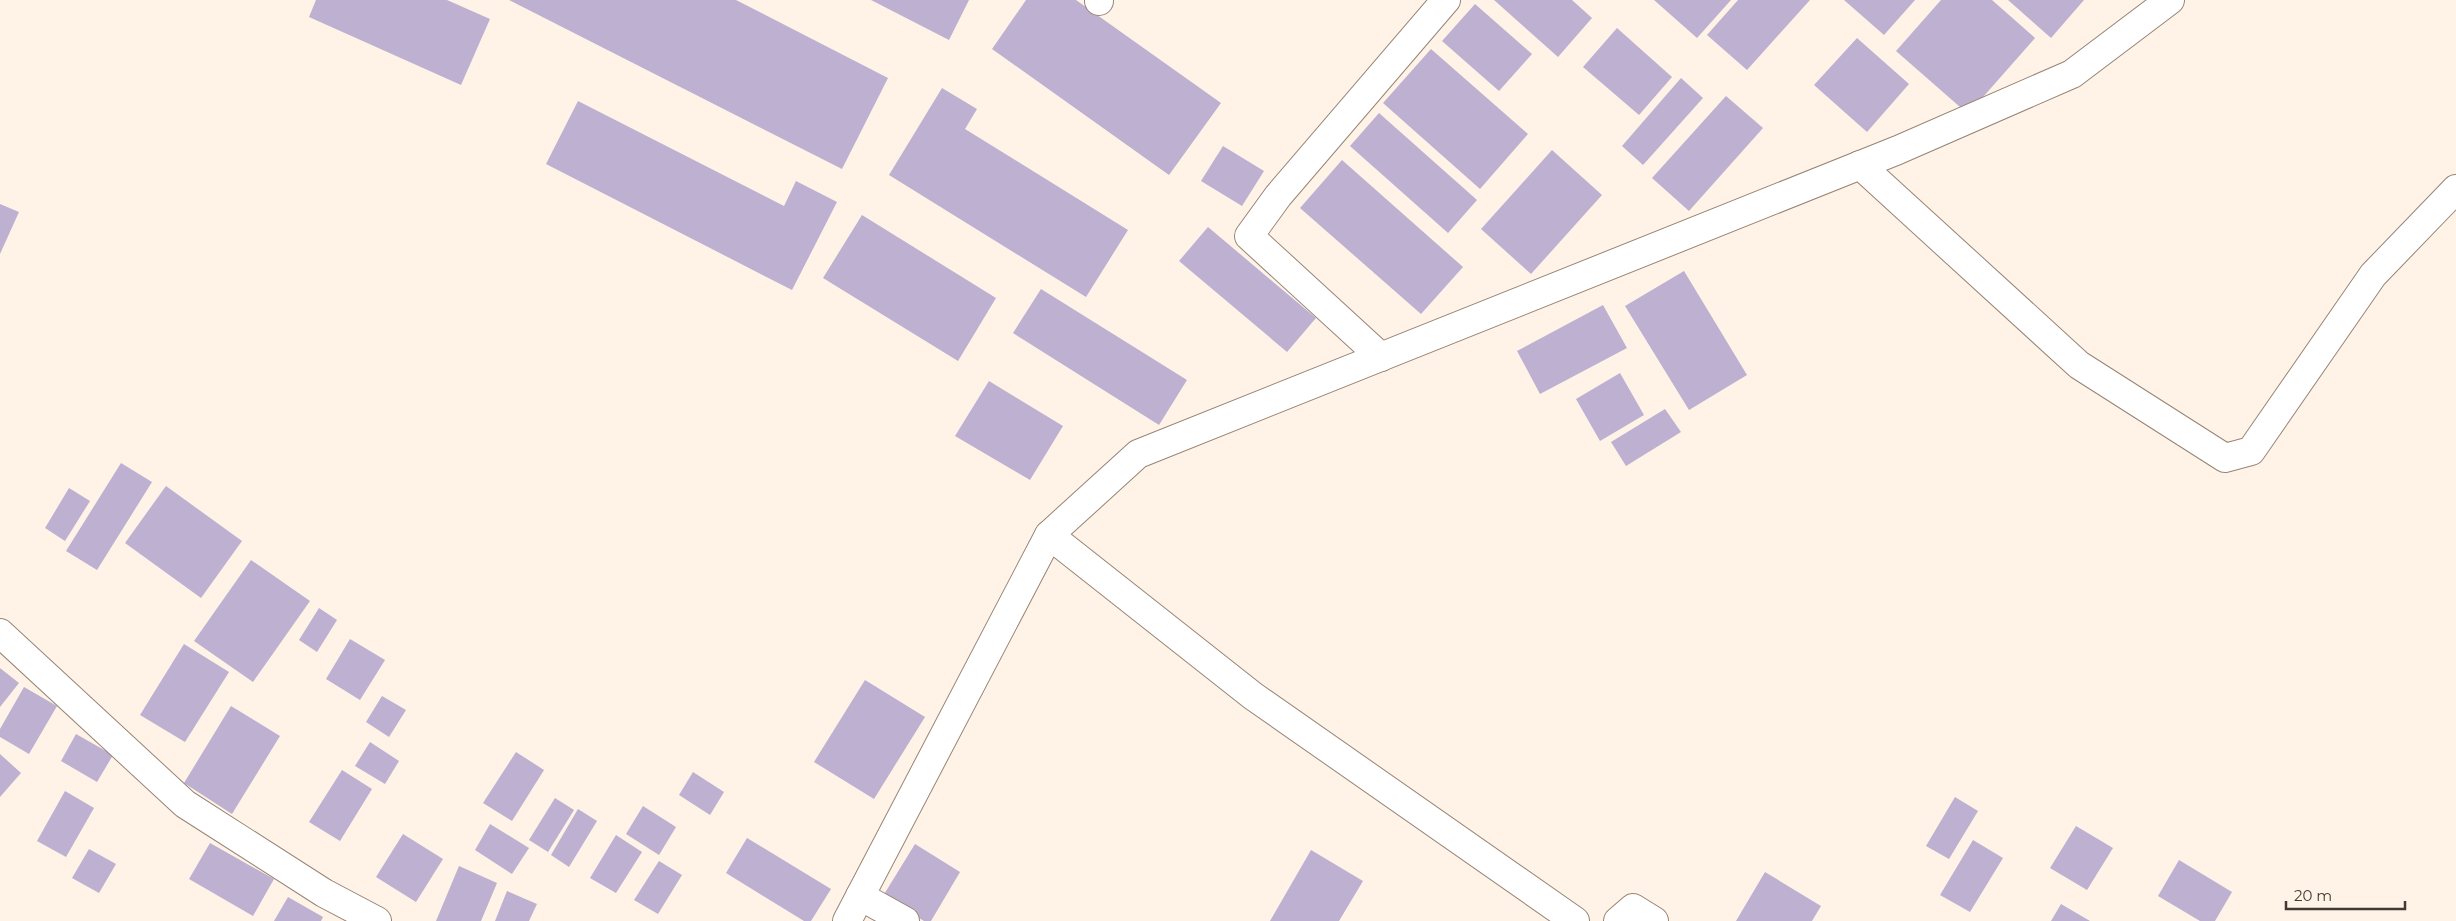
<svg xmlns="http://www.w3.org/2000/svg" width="2456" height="921" viewBox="0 0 2456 921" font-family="Montserrat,sans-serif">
<rect width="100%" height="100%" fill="#fff3e8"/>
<g fill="#bdb0d1">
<polygon points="316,0 447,0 490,19 461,85 309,17"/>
<polygon points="509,0 736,0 888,78 842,169"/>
<polygon points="871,0 969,0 949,40"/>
<polygon points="1026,0 1076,0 1221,103 1169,175 992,49"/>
<polygon points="1494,0 1572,0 1592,18 1558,57"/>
<polygon points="1654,0 1731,0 1697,38"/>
<polygon points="1738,0 1810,0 1747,70 1707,35"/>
<polygon points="1844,0 1915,0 1884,35"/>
<polygon points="1941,0 1992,0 2035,38 1968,114 1896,51"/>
<polygon points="2008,0 2084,0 2051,38"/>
<polygon points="1475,4 1532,54 1499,91 1442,41"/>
<polygon points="1617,28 1672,77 1639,115 1583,67"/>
<polygon points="1857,38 1909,84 1867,132 1814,85"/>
<polygon points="1431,49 1528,134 1480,189 1383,103"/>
<polygon points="1681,78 1703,98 1643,165 1622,146"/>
<polygon points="942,88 977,109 965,129 1128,230 1086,297 889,175"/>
<polygon points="1726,96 1763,128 1689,211 1652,178"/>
<polygon points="578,101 784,206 796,181 837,202 792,290 546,164"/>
<polygon points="1379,113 1477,200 1448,233 1350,146"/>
<polygon points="1223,146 1264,171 1242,206 1201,181"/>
<polygon points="1552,150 1602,195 1531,274 1481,229"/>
<polygon points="1342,160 1463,267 1421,314 1300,208"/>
<polygon points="0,204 19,212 0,254"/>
<polygon points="862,215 996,298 958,361 823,278"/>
<polygon points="1208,227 1316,318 1287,352 1179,261"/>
<polygon points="1684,271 1747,375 1689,410 1625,306"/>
<polygon points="1041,289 1187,380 1159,425 1013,333"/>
<polygon points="1603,305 1627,348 1540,394 1517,351"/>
<polygon points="1620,373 1644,415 1600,441 1576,399"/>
<polygon points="989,381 1063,426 1030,480 955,436"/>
<polygon points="1665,409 1681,432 1626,466 1611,442"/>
<polygon points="121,463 152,482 97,570 66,551"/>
<polygon points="166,486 242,541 201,598 125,543"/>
<polygon points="69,488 90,501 65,541 45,528"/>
<polygon points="251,560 310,601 253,682 194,641"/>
<polygon points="319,608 337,620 317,652 299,640"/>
<polygon points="350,639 385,660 360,700 326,679"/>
<polygon points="184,644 229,672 185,742 140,715"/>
<polygon points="0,668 19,683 0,707"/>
<polygon points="865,680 925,717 874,799 814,762"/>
<polygon points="24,687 57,706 29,754 0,737 0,729"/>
<polygon points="382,696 406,710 389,737 366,722"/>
<polygon points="231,706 280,736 232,814 184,783"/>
<polygon points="76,734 113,755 97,782 61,761"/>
<polygon points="370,742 399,761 385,784 355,766"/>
<polygon points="516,752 544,770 512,821 483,803"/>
<polygon points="0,754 21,773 0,797"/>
<polygon points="342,770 372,789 340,841 309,822"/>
<polygon points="693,772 724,792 710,815 679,795"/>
<polygon points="65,791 94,808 66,857 37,841"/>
<polygon points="1955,797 1978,811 1949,859 1926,846"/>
<polygon points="555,798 574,810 548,852 529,840"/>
<polygon points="643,806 676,827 659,855 626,834"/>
<polygon points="578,809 597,821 569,867 551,855"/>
<polygon points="490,824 529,848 512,874 475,850"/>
<polygon points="2076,826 2113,848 2087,890 2050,868"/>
<polygon points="403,834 443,859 416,902 376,877"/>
<polygon points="616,835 642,852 616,893 590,878"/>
<polygon points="747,838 831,889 811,921 804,921 726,873"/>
<polygon points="1973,840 2003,858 1970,912 1940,895"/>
<polygon points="210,843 274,879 253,916 189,879"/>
<polygon points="915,844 960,872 931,921 924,921 883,896"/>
<polygon points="89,849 116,864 99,893 72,878"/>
<polygon points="1311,850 1363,881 1339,921 1270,921"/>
<polygon points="2179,860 2232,892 2215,921 2200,921 2158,896"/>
<polygon points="659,861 682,875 658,914 634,900"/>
<polygon points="459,866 497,883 481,921 436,921"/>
<polygon points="1765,872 1821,906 1812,921 1736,921"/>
<polygon points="507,891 537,904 529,921 495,921"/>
<polygon points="288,897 323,917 321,921 274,921"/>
<polygon points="2061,904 2090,921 2051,921"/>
</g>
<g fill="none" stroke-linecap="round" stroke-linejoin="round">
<defs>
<g id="street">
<polyline points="1099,1 1099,0"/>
<polyline points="1860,165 2079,365 2225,458 2251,451 2373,275 2456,189"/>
<polyline points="1381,357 1249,236 1278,196 1446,0"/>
<polyline points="1049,535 1253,696 1575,921"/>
<polyline points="0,633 185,804 324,893 377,921"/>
<polyline points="860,896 905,921"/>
<polyline points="847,921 1049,535 1138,454 1898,150 2072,74 2170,0"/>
<polyline points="1618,921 1633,908 1654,921"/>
</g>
</defs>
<use href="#street" stroke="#978575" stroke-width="30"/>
<use href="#street" stroke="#fff" stroke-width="28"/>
</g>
<path d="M2286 901v8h119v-8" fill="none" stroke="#413932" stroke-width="2.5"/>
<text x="2294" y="901" font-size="15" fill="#413932" stroke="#fff3e8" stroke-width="4" paint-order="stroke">20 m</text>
</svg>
